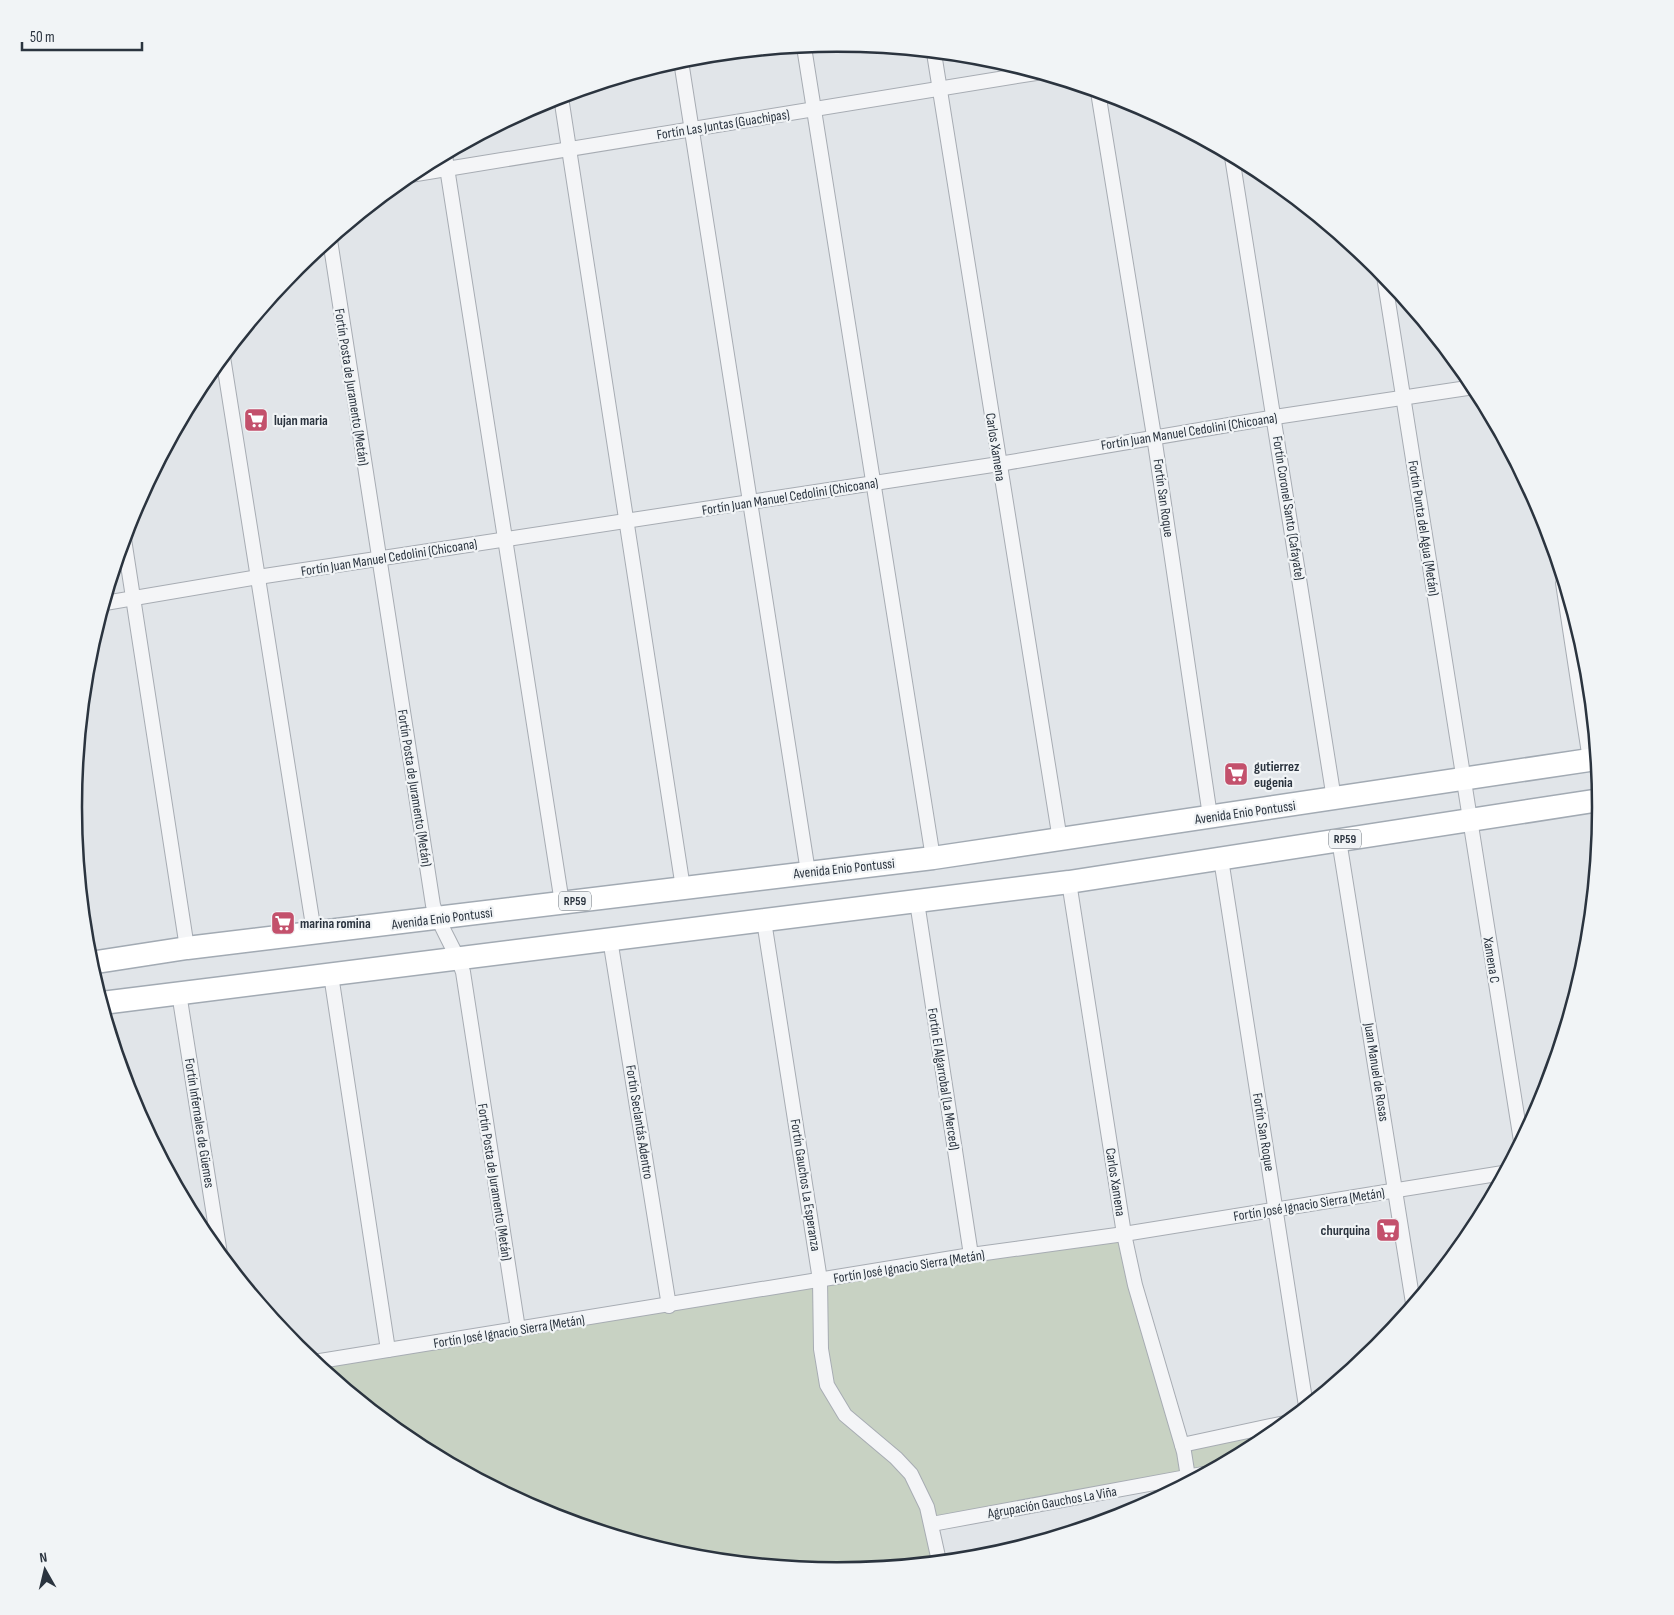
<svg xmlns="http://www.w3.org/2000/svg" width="1674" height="1615" viewBox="0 0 1674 1615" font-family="'Sofia Sans Condensed',sans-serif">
<rect width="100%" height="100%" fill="#e1e5e9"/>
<polygon fill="#c8d2c3" points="1122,1238 1178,1445 1283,1425 1261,1443 1211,1469 930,1525 936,1561 837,1571 688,1557 544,1513 412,1442 318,1365"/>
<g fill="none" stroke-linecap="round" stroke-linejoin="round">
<defs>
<g id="street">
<polyline points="804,47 933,858"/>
<polyline points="934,53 1060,840"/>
<polyline points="681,61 808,872"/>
<polyline points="1098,92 1154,436 1210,816"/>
<polyline points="561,97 683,888"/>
<polyline points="445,155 562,903"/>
<polyline points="1232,157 1334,799"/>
<polyline points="410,175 1036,73"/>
<path d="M330,240L433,905C440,928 455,948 463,972L518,1329"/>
<polyline points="1384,276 1521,1141"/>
<polyline points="223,357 314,932"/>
<polyline points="124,539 187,948"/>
<polyline points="1563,583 1590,760"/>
<polyline points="105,603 258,577 999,464 1275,417 1474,387"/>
<polyline points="1339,840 1413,1303"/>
<polyline points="1221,859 1306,1406"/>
<polyline points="1069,882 1124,1234 1135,1285 1184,1452 1188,1477"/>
<polyline points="917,902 971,1255"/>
<polyline points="764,921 820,1280 821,1349 827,1385 845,1415 896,1458 911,1474 927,1507 939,1561"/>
<polyline points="610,939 669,1306"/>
<polyline points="331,975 388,1350"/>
<polyline points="179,993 220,1254"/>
<polyline points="314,1362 971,1255 1124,1234 1503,1173"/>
<polyline points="1182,1445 1285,1423"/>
<polyline points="932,1524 1203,1474"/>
</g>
<g id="primary">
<polyline points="90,963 187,948 933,858 1596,759"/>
<polyline points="102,1003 1069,882 1600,800"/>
</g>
</defs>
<use href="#street" stroke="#a7acb3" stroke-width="16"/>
<use href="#primary" stroke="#a2aab3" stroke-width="25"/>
<use href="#street" stroke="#f4f5f7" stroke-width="14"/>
<use href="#primary" stroke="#fff" stroke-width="22"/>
</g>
<defs>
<symbol id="supermarket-square" viewBox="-11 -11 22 22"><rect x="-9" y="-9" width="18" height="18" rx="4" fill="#c3516c" stroke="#f1f4f6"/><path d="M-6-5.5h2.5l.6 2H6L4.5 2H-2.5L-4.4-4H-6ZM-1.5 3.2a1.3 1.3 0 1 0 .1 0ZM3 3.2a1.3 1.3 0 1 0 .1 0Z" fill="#fff"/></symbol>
</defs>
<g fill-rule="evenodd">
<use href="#supermarket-square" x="242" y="406" width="28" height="28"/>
<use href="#supermarket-square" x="1222" y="760" width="28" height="28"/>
<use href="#supermarket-square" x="269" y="909" width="28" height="28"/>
<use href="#supermarket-square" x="1374" y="1216" width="28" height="28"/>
</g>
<g text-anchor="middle" stroke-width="4.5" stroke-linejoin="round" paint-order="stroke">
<g fill="#f1f4f6" stroke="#666e76" stroke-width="1">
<rect x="1329" y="829.5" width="32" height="19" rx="4"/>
<rect x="559" y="891.5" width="32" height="19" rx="4"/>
</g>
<g font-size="12" font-weight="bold" fill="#2b343f">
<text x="1345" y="843">RP59</text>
<text x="575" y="905">RP59</text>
</g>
<g font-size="14" fill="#2b343f" stroke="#f1f4f6">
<text transform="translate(723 124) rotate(-9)" y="5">Fortín Las Juntas (Guachipas)</text>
<text transform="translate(352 387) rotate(81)" y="5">Fortín Posta de Juramento (Metán)</text>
<text transform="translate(1189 431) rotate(-9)" y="5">Fortín Juan Manuel Cedolini (Chicoana)</text>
<text transform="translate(996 447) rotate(81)" y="5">Carlos Xamena</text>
<text transform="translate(790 496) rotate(-9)" y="5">Fortín Juan Manuel Cedolini (Chicoana)</text>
<text transform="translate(1164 498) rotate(82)" y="5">Fortín San Roque</text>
<text transform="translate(1289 508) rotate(81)" y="5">Fortín Coronel Santo (Cafayate)</text>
<text transform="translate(1424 528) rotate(81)" y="5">Fortín Punta del Agua (Metán)</text>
<text transform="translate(389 557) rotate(-9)" y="5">Fortín Juan Manuel Cedolini (Chicoana)</text>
<text transform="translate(415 788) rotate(81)" y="5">Fortín Posta de Juramento (Metán)</text>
<text transform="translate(1245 812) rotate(-8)" y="5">Avenida Enio Pontussi</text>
<text transform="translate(844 868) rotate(-6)" y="5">Avenida Enio Pontussi</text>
<text transform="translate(442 918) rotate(-7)" y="5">Avenida Enio Pontussi</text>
<text transform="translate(1492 960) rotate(81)" y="5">Xamena C</text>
<text transform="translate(1377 1072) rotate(81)" y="5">Juan Manuel de Rosas</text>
<text transform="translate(944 1079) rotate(81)" y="5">Fortín El Algarrobal (La Merced)</text>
<text transform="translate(640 1122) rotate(81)" y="5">Fortín Seclantás Adentro</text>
<text transform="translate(200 1123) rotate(81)" y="5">Fortín Infernales de Güemes</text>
<text transform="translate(1264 1132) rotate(81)" y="5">Fortín San Roque</text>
<text transform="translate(495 1182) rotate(81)" y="5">Fortín Posta de Juramento (Metán)</text>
<text transform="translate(1116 1182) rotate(81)" y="5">Carlos Xamena</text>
<text transform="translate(806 1185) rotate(81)" y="5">Fortín Gauchos La Esperanza</text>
<text transform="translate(1309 1204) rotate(-9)" y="5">Fortín José Ignacio Sierra (Metán)</text>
<text transform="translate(909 1266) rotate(-9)" y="5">Fortín José Ignacio Sierra (Metán)</text>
<text transform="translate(509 1331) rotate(-9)" y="5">Fortín José Ignacio Sierra (Metán)</text>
<text transform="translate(1052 1502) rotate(-10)" y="5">Agrupación Gauchos La Viña</text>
</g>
<g font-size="14" font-weight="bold" fill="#2b343f" stroke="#f1f4f6" text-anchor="start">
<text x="274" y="425">lujan maria</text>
<text x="1254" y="771">gutierrez<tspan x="1254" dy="16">eugenia</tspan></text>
<text x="300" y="928">marina romina</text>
<text x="1370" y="1235" text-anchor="end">churquina</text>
</g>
</g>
<path d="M0 0H1674V1615H0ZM82 807a755 755 0 1 1 1510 0a755 755 0 1 1-1510 0Z" fill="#f1f4f6" fill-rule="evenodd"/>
<path fill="none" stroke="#2b343f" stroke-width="2.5" d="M82 807a755 755 0 1 1 1510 0a755 755 0 1 1-1510 0Z"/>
<g transform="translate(45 1570) rotate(352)" stroke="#f1f4f6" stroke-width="4" paint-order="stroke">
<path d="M0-4L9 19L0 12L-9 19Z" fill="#2b343f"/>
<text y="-8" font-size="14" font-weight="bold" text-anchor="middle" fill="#2b343f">N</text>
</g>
<path d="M22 42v8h120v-8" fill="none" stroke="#2b343f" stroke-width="2.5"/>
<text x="30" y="42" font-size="15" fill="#2b343f" stroke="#f1f4f6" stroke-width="4" paint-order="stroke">50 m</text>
</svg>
